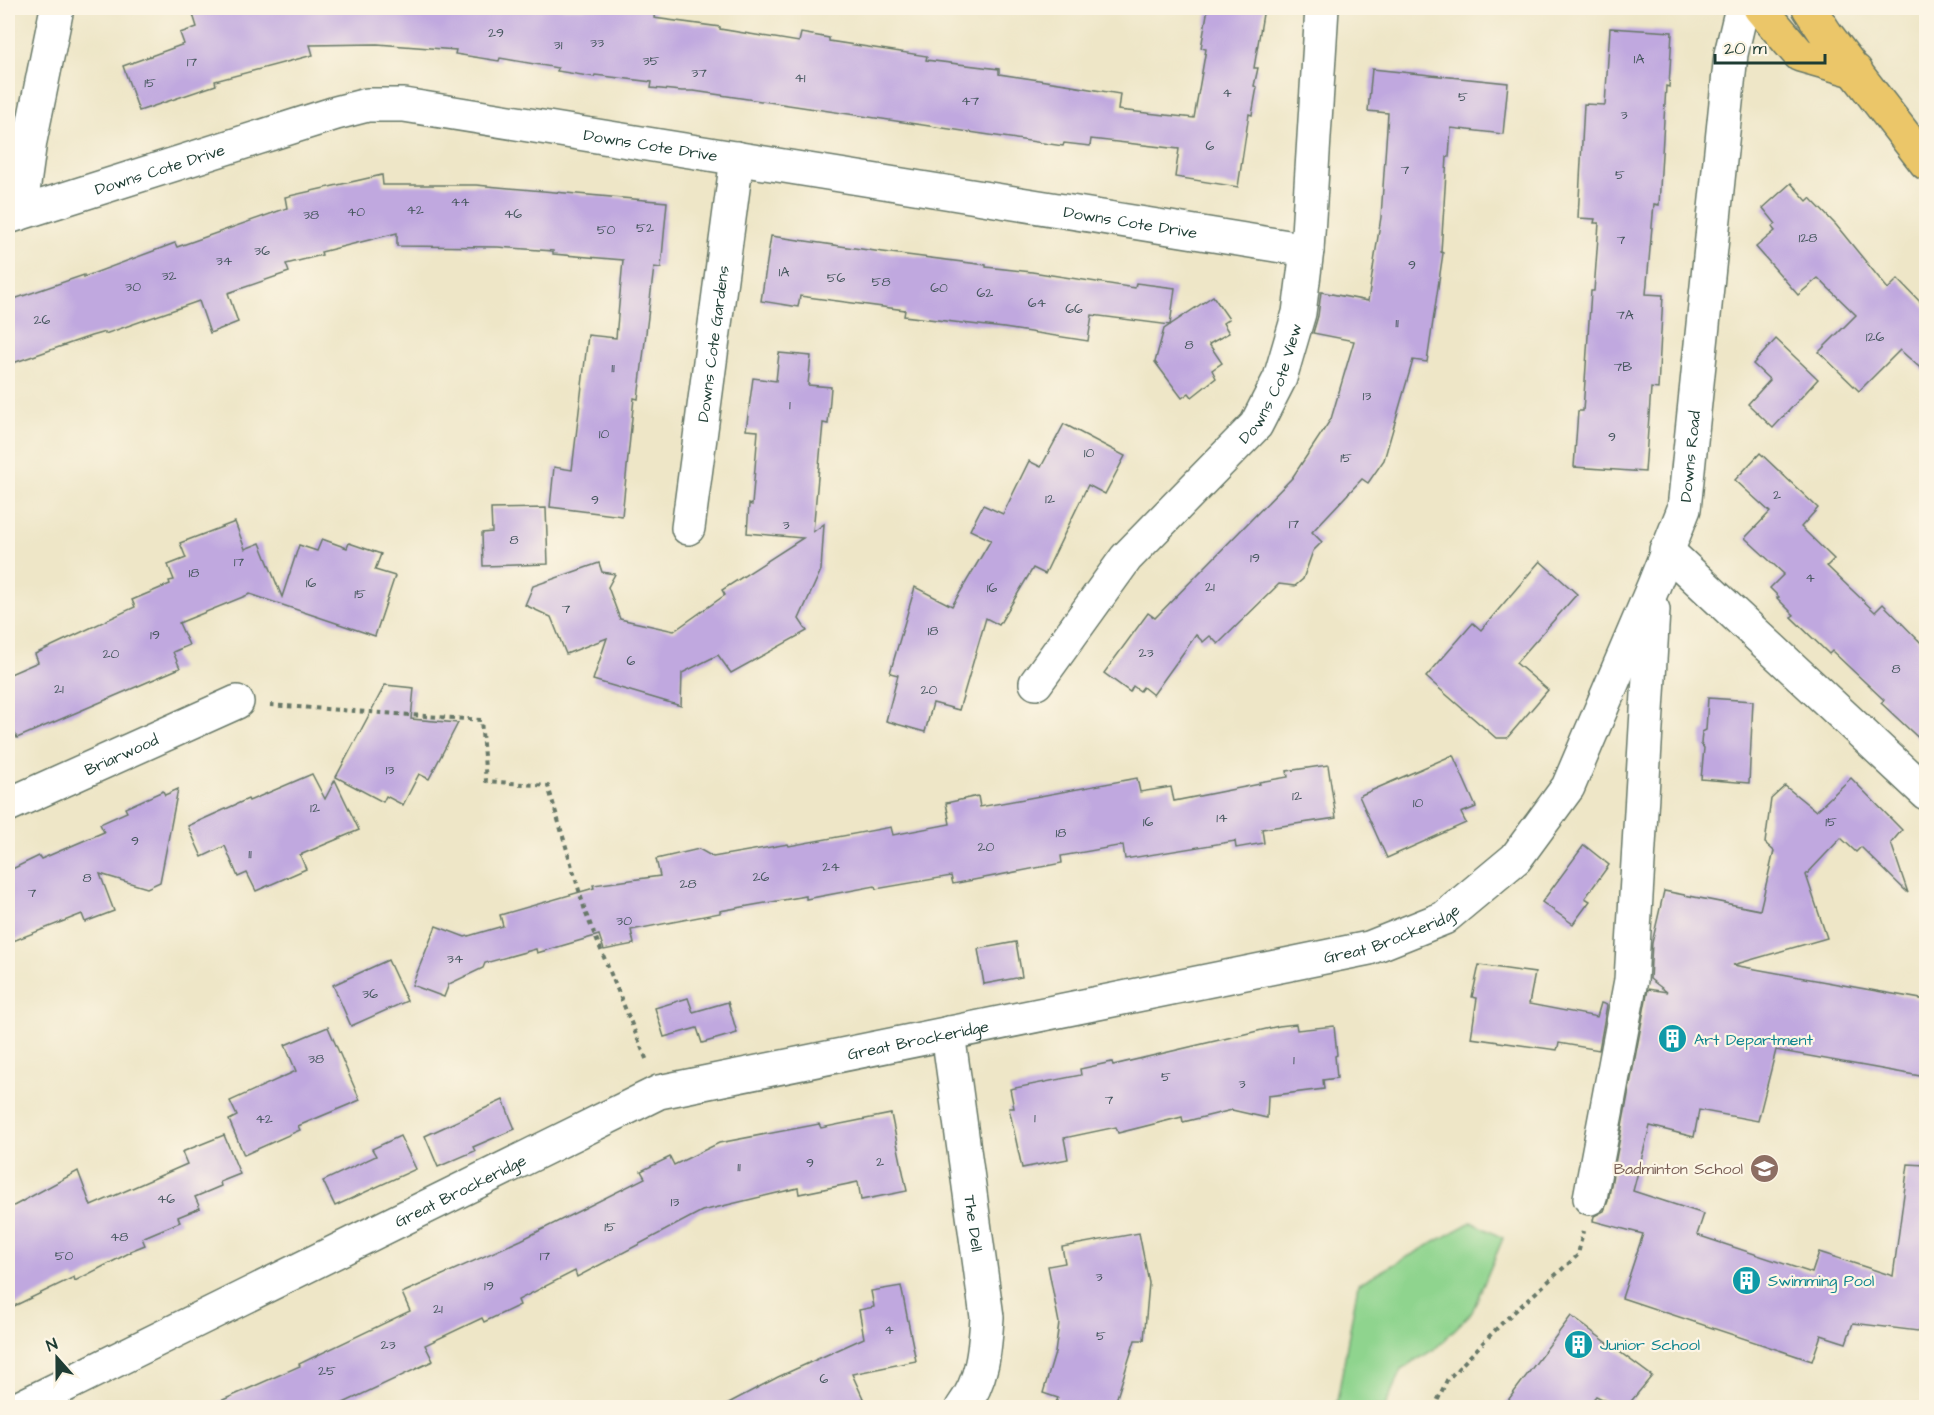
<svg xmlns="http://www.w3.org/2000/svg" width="1934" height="1415" viewBox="0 0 1934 1415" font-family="'Architects Daughter',sans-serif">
<rect width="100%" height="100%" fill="#fcf5e5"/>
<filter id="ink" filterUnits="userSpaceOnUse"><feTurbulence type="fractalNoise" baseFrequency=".0167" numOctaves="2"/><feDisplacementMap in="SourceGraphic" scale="12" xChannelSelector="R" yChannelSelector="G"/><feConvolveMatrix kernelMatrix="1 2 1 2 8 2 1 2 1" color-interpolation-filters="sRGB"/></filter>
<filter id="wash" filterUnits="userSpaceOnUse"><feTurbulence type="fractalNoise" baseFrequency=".008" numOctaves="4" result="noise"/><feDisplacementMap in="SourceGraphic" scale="24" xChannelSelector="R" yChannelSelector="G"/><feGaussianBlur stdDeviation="1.35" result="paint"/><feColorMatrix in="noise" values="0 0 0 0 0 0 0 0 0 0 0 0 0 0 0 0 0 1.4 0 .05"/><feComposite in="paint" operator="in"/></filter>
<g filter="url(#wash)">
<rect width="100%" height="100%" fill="#eee6c7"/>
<polygon fill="#8fd48e" stroke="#578861" stroke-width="1.5" points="1471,1222 1503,1238 1472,1312 1436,1348 1401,1370 1385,1407 1336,1407 1358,1284"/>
<g id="blocks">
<g fill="#c0a8df">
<polygon points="191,8 655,8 654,18 720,27 720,29 799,42 801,33 829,38 829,41 927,56 926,60 999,69 999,74 1072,85 1072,86 1120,94 1118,110 1194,118 1206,49 1201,48 1208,8 1264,8 1254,68 1258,68 1254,86 1257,87 1252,115 1249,114 1238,187 1175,177 1179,149 1091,139 1090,146 1064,143 1063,146 694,91 682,91 651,88 652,82 595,75 594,77 557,71 558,68 500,58 499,61 455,54 456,50 377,44 310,45 313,55 215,81 216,85 139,111 123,66 184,44 180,33 197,27"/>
<polygon points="1610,28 1672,32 1669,87 1666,86 1659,205 1654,204 1646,294 1663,295 1658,389 1651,388 1645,472 1574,467 1578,411 1583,411 1591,291 1594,291 1599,223 1594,223 1595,219 1578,218 1584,104 1605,105"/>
<polygon points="1372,69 1508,83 1503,134 1451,128 1449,157 1447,157 1441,252 1443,253 1427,362 1413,360 1384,460 1368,483 1362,479 1312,532 1322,542 1313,551 1303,579 1295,586 1279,584 1218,644 1210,636 1203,642 1196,635 1153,695 1143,687 1140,691 1133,686 1130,692 1104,673 1148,613 1155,618 1292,478 1331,419 1354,341 1313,333 1318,316 1321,292 1368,301 1381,217 1388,113 1368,111"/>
<polygon points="382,175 383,185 476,185 667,202 661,268 654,267 638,399 634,398 622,516 550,507 554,467 572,470 588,335 616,338 623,260 553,254 553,251 498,247 397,246 397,233 321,252 322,255 286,264 289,272 228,293 238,322 210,333 199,301 105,334 105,332 91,336 13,363 8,347 8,301 84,275 84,277 175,243 177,247 287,208 285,197"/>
<polygon points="1791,183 1807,201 1810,198 1836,225 1888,289 1898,279 1926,308 1926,373 1900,350 1859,391 1819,352 1856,315 1818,278 1798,295 1756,247 1775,231 1772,227 1776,224 1763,208"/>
<polygon points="771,236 875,251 986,265 986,267 1032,272 1135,288 1136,283 1175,288 1170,325 1092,315 1088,341 1004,328 904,316 905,310 800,296 798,307 761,301"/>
<polygon points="1213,296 1229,319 1223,323 1229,333 1209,344 1222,363 1212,370 1216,378 1192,397 1189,393 1182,398 1155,362 1164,329"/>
<polygon points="1776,339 1818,379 1773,428 1748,404 1770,380 1753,364"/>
<polygon points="779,353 811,356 808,385 831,387 828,424 823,423 813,532 824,524 821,570 799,619 807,631 731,673 718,655 682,673 681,706 593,680 607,638 566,654 551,617 525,605 533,586 599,563 602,572 615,574 608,587 620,619 674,631 725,595 722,590 803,538 747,533 749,504 752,505 758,431 746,430 753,378 776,381"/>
<polygon points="1064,424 1125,456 1105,494 1088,485 1045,574 1033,568 999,625 986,618 959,710 933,703 925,732 886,721 898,675 890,673 915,587 952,606 991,540 970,530 983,505 1003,514 1029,461 1041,467"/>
<polygon points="1760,453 1818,508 1801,527 1834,559 1827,566 1875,612 1883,604 1926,648 1926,745 1881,703 1884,700 1832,651 1829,654 1791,617 1794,615 1777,598 1779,597 1770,588 1784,574 1745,538 1770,512 1735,480"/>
<polygon points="546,508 548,564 483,566 482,533 492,532 491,509"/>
<polygon points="235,522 245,549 260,543 282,597 299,545 317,551 322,539 347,548 349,543 381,554 375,570 395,576 375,636 250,594 179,623 189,645 173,652 180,668 17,738 8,717 8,675 38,662 35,654 135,607 132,600 170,584 169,581 174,580 168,565 186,558 180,543"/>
<polygon points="1540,561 1577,594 1516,663 1548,690 1507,738 1496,738 1426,677 1473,623 1481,630"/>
<polygon points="385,685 414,688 411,719 458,723 429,779 419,774 403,805 386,796 383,802 336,777"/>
<polygon points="1708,698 1753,701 1749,783 1701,779 1704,748 1701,744 1702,732 1706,730"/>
<polygon points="1453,755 1476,807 1461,813 1466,823 1387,858 1359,796"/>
<polygon points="1328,765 1336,818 1262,829 1264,843 1236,848 1235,841 1125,859 1123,845 1061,856 1062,863 953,884 951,876 876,889 875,886 806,899 806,896 720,911 720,913 631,930 634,944 604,950 599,935 537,953 536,949 485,963 483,968 449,984 444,997 412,985 436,926 465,937 503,926 500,915 594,888 593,885 660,876 656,859 699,849 713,857 788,844 789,846 891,827 893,835 950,824 946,803 978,796 980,807 1137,778 1140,792 1171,787 1174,801 1260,784 1259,782 1288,777 1287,771"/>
<polygon points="312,774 325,799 335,780 359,830 300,855 306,869 256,891 247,873 238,877 225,846 202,857 188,826 248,799 249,801"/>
<polygon points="1851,778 1902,830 1891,843 1908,893 1861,847 1856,852 1841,838 1806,875 1827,938 1733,965 1926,1000 1926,1077 1776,1050 1758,1121 1699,1110 1694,1137 1650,1126 1633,1191 1704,1214 1697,1235 1812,1273 1819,1252 1893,1276 1908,1164 1926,1165 1926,1332 1853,1323 1846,1343 1821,1335 1812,1361 1622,1298 1643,1234 1593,1221 1594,1216 1604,1211 1608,1201 1648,989 1667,992 1650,979 1652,943 1664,891 1760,910 1774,851 1765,843 1771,799 1785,786 1816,811"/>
<polygon points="178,789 160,882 147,888 100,874 114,911 85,922 82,914 8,943 8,871 39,856 41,859 104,832 100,824 127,812 125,808 163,791 165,795"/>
<polygon points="1584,845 1609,865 1585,898 1590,901 1573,924 1542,902"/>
<polygon points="1016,942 1022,977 984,984 978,949"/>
<polygon points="388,960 407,1001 351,1026 333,985"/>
<polygon points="1479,965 1535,973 1529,1004 1597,1017 1601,1003 1607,1005 1599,1050 1559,1043 1557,1050 1471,1038 1477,998 1472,997"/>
<polygon points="688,998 693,1012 728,1002 737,1033 702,1043 697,1028 664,1037 655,1008"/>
<polygon points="1296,1024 1297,1030 1334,1026 1337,1055 1335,1056 1337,1078 1323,1080 1324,1089 1268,1096 1267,1118 1232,1110 1183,1122 1182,1117 1118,1133 1116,1127 1064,1138 1068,1159 1022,1168 1009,1108 1014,1108 1010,1089 1081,1075 1080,1069 1112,1062 1113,1065 1279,1026"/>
<polygon points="328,1027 360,1100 298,1126 300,1130 244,1155 229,1120 237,1116 230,1101 296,1071 285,1045"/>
<polygon points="503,1100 515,1129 473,1147 475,1151 438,1167 425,1136"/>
<polygon points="891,1114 907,1191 861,1200 858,1182 799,1194 798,1188 702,1211 577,1277 575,1271 518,1300 520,1305 484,1322 482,1318 425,1345 433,1361 335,1407 207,1407 300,1366 299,1364 410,1311 402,1293 521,1240 645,1178 641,1171 670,1157 674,1165 719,1143 819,1124 821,1128"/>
<polygon points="224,1135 240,1174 220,1182 221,1186 195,1197 200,1208 178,1217 180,1222 142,1238 145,1245 130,1251 131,1252 75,1281 74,1277 8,1309 8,1209 78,1171 91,1206 187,1164 182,1152"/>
<polygon points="400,1136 416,1169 335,1206 323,1181 376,1156 372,1149"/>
<polygon points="1139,1233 1149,1283 1144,1340 1135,1340 1114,1407 1054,1407 1058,1398 1043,1393 1055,1353 1059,1323 1048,1266 1065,1263 1062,1247"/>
<polygon points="901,1286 916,1361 852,1374 867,1407 721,1407 778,1377 864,1338 859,1310 874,1307 871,1291"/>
<polygon points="1571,1316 1652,1376 1628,1405 1619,1407 1596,1396 1587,1407 1503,1407"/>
</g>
</g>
</g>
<g filter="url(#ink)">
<use href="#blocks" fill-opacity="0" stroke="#677867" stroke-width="1.5"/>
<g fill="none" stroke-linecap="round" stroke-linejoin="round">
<defs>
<g id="minor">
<polyline points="20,213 30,141 57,8"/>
<path id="s1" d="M8,217L336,113L367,105H404L1307,250"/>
<path id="s2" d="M688,528L737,158"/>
<polyline points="1666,550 1926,793"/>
<path id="s3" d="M1036,683L1126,558L1256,425L1280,378L1299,313L1307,250L1322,8"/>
<path id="s4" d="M8,805L237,702"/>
<path id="s5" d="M948,1033L987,1317C985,1350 983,1380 962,1408"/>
<polyline points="1590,1198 1631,980 1653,610"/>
<path id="s6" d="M19,1408L659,1092L1369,948L1444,918L1516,858L1568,787L1654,585L1684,509L1731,54L1742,8"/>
</g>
<g id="major">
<polyline points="1760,8 1800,55 1856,71"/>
<polyline points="1809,8 1826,34 1926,163"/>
</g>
</defs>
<use href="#minor" stroke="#677867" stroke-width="36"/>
<use href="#major" stroke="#677867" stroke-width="36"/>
<g stroke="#677867" stroke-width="4" stroke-dasharray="4.5 4.5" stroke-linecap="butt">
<polyline points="270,705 481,720 486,781 548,786 586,914 647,1061"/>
<polyline points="1434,1408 1447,1380 1503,1322 1578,1255 1583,1231"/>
</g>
<use href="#minor" stroke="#fff" stroke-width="33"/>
<use href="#major" stroke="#ebc669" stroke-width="33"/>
</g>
</g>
<defs>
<symbol id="building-disc" viewBox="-11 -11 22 22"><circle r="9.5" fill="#0f9aa8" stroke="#fcf5e5"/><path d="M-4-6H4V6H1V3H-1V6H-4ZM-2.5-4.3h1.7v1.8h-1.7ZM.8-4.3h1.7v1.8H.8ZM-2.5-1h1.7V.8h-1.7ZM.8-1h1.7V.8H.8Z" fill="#fff"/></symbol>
<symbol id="school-disc" viewBox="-11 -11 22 22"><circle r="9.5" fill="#8d6e63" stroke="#fcf5e5"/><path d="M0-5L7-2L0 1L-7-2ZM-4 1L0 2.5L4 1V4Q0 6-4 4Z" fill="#fff"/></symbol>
</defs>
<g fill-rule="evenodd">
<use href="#building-disc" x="1656" y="1022" width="33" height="33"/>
<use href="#school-disc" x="1748" y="1152" width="33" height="33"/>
<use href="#building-disc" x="1730" y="1264" width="33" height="33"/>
<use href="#building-disc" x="1562" y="1328" width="33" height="33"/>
</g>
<g text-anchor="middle" stroke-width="4.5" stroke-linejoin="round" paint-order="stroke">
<g font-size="14" fill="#47585f">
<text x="496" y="37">29</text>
<text x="597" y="47">33</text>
<text x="558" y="49">31</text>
<text x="1639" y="63">1A</text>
<text x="651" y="65">35</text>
<text x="192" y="66">17</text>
<text x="699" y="77">37</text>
<text x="800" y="82">41</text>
<text x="150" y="87">15</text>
<text x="1227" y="97">4</text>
<text x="1463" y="101">5</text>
<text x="970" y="105">47</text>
<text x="1624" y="119">3</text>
<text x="1210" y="150">6</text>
<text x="1405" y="174">7</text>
<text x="1620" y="179">5</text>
<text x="460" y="206">44</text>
<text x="415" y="214">42</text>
<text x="356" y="216">40</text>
<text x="513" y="218">46</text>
<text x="311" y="219">38</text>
<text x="645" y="232">52</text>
<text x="606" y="234">50</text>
<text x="1808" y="242">128</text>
<text x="1621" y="244">7</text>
<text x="262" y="255">36</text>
<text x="224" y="265">34</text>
<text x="1412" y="269">9</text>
<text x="784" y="276">1A</text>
<text x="169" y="280">32</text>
<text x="836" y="282">56</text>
<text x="881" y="286">58</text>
<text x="133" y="291">30</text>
<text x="939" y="292">60</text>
<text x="985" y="297">62</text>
<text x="1037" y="307">64</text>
<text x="1074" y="313">66</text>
<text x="1625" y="319">7A</text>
<text x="42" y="324">26</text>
<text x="1397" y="327">11</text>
<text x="1875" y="341">126</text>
<text x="1189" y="349">8</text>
<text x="1623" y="371">7B</text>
<text x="613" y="372">11</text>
<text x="1367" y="400">13</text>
<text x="790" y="409">1</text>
<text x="604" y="438">10</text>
<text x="1612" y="441">9</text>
<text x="1089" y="457">10</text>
<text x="1346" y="462">15</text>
<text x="1777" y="499">2</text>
<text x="1050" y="503">12</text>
<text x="595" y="504">9</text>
<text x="1294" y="528">17</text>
<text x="786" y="529">3</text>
<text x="514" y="544">8</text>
<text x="1255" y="562">19</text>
<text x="239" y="566">17</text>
<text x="194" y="577">18</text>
<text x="1810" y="582">4</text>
<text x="311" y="587">16</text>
<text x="1210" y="591">21</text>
<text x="992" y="592">16</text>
<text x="360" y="598">15</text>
<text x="566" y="613">7</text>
<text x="933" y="635">18</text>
<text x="155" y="639">19</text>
<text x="1146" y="657">23</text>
<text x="111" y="658">20</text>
<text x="631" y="665">6</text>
<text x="1896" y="673">8</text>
<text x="59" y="693">21</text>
<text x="929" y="694">20</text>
<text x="390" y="774">13</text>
<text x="1297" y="800">12</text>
<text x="1418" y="807">10</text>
<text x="315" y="812">12</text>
<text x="1222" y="822">14</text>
<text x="1148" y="826">16</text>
<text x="1831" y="826">15</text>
<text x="1061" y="837">18</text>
<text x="135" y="845">9</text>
<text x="986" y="851">20</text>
<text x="250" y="858">11</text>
<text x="831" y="871">24</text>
<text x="761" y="881">26</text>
<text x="87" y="882">8</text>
<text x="688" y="888">28</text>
<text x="32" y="897">7</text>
<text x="624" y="925">30</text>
<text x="455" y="963">34</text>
<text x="370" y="998">36</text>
<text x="316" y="1063">38</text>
<text x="1294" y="1064">1</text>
<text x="1166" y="1081">5</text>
<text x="1242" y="1088">3</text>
<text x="1109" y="1104">7</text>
<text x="1035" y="1122">1</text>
<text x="264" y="1123">42</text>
<text x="880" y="1166">2</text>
<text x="810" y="1167">9</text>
<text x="739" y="1171">11</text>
<text x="166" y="1203">46</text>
<text x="675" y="1206">13</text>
<text x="610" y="1231">15</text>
<text x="119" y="1241">48</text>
<text x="64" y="1260">50</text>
<text x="545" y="1260">17</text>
<text x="1099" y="1281">3</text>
<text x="489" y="1290">19</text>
<text x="438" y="1313">21</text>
<text x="889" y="1334">4</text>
<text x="1101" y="1340">5</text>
<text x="388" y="1349">23</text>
<text x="327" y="1375">25</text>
<text x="824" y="1383">6</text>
</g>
<g font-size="16" fill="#1f3d34" stroke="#fcf5e5">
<text dy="6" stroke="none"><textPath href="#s1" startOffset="663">Downs Cote Drive</textPath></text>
<text dy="6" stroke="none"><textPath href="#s1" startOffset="159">Downs Cote Drive</textPath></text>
<text dy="6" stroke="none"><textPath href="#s1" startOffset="1149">Downs Cote Drive</textPath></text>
<text dy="6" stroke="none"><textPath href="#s2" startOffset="186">Downs Cote Gardens</textPath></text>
<text dy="6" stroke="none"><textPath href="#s3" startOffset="384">Downs Cote View</textPath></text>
<text dy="6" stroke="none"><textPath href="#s6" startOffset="2055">Downs Road</textPath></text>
<text dy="6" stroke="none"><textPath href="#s4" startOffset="124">Briarwood</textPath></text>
<text dy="6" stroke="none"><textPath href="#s6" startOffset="1464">Great Brockeridge</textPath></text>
<text dy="6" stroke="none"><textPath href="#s6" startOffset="978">Great Brockeridge</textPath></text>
<text dy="6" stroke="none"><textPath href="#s6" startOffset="492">Great Brockeridge</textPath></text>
<text dy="6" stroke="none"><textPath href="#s5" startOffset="192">The Dell</textPath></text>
</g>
<g font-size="16" fill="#0d838f" stroke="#fcf5e5" text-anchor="start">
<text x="1694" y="1045">Art Department</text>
<text x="1768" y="1286">Swimming Pool</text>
<text x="1600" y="1350">Junior School</text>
</g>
<g font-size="16" fill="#785e54" stroke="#fcf5e5" text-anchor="end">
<text x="1743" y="1174">Badminton School</text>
</g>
</g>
<rect width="1934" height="1415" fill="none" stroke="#fcf5e5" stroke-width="30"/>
<g transform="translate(57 1358) rotate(339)" stroke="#fcf5e5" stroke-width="4.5" paint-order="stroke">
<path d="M0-4.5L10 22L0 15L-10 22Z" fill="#1f3d34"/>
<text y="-9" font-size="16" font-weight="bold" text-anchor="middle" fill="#1f3d34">N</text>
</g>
<path d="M1715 54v9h110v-9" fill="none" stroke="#1f3d34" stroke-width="3"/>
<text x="1724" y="54" font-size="18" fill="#1f3d34" stroke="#fcf5e5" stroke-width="4.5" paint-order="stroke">20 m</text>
</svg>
